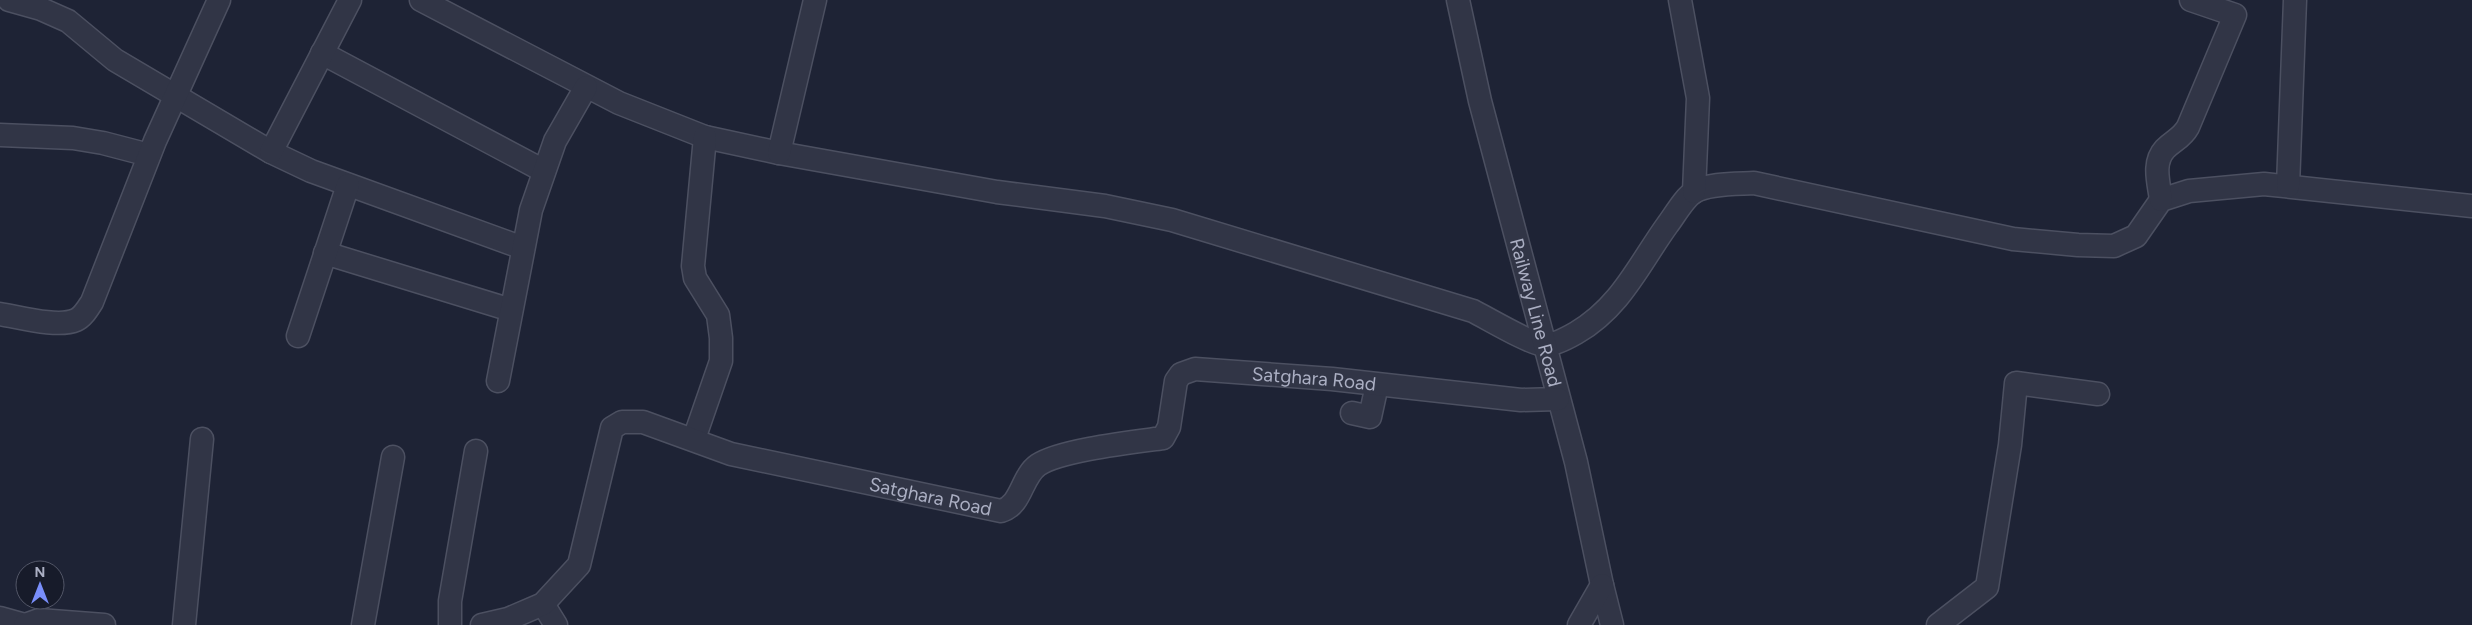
<svg xmlns="http://www.w3.org/2000/svg" width="2472" height="625" viewBox="0 0 2472 625" font-family="Figtree,sans-serif">
<rect width="100%" height="100%" fill="#1e2335"/>
<g fill="none" stroke-linecap="round" stroke-linejoin="round">
<defs>
<g id="minor">
<polyline points="9,0 41,9 68,21 115,60 271,152 311,171 523,248"/>
<path d="M421,0L619,103L705,137L779,153L997,192L1105,206L1172,220L1473,311C1487,318 1532,345 1545,345C1554,345 1569,337 1576,333C1621,307 1639,264 1668,224C1675,215 1684,198 1694,192C1708,183 1738,184 1754,183L2013,239L2078,245L2114,246L2136,236L2161,200L2189,191L2264,184L2472,206"/>
<path id="s1" d="M1458,0L1480,101L1576,462L1602,585L1612,625"/>
<polyline points="1680,0 1698,98 1694,192"/>
<polyline points="322,53 544,171"/>
<polyline points="0,135 73,138 103,143 149,155"/>
<polyline points="271,152 350,0"/>
<polyline points="779,153 815,0"/>
<polyline points="2288,186 2295,0"/>
<path d="M2161,200C2159,183 2152,163 2165,149C2174,140 2182,138 2188,127L2235,15L2191,0"/>
<polyline points="325,253 511,310"/>
<path d="M0,314C19,317 58,328 76,320C83,317 88,308 92,302L155,141L219,0"/>
<polyline points="298,336 348,185"/>
<polyline points="498,381 531,210 555,141 586,87"/>
<polyline points="1352,413 1370,417 1377,385"/>
<polyline points="694,439 721,361 721,338 718,315 695,278 693,266 705,137"/>
<polyline points="543,604 556,625"/>
<polyline points="0,618 25,625"/>
<polyline points="25,625 39,620 104,625"/>
<polyline points="184,625 202,439"/>
<polyline points="363,625 393,457"/>
<polyline points="450,625 450,601 476,451"/>
<path id="s2" d="M482,625L508,619L543,604L579,565L612,428L622,422H643L731,454L1001,511C1022,505 1021,477 1038,465C1060,450 1134,442 1163,438L1169,427L1176,381L1181,374L1195,369L1332,379L1521,400L1558,399"/>
<polyline points="1579,625 1602,585"/>
<polyline points="1938,625 1987,587 2010,445 2016,383 2098,394"/>
</g>
</defs>
<use href="#minor" stroke="#4c5061" stroke-width="25"/>
<use href="#minor" stroke="#313546" stroke-width="22"/>
</g>
<g text-anchor="middle" stroke-width="4" stroke-linejoin="round" paint-order="stroke">
<g font-size="19" fill="#abafc3" stroke="#171b2a">
<text dy="7" stroke="none"><textPath href="#s1" startOffset="322">Railway Line Road</textPath></text>
<text dy="7" stroke="none"><textPath href="#s2" startOffset="1052">Satghara Road</textPath></text>
<text dy="7" stroke="none"><textPath href="#s2" startOffset="589">Satghara Road</textPath></text>
</g>
</g>
<g transform="translate(40 585)"><circle r="24" fill="#171b2a" stroke="#525667"/>
<path d="M0-4L9 19L0 12L-9 19Z" fill="#798efa"/>
<text y="-8" font-size="14" font-weight="bold" text-anchor="middle" fill="#abafc3">N</text>
</g>
</svg>
